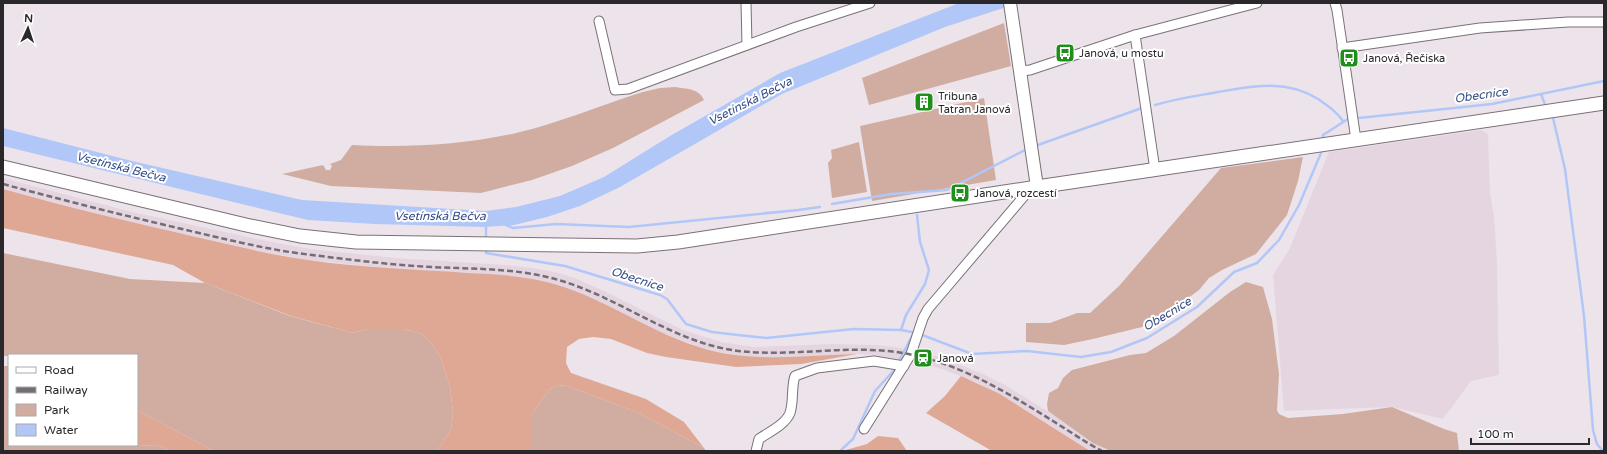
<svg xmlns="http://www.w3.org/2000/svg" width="1607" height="454" viewBox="0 0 1607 454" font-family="'Varela Round',sans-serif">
<rect width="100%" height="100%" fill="#ede4eb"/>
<g fill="#e5d5e1">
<polygon points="1481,130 1488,134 1490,193 1494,217 1497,262 1499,375 1471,381 1443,419 1392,407 1284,411 1273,275 1289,250 1329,152"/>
<polygon points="3,178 128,211 266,241 310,249 395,258 505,265 532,268 555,272 575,278 604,291 683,330 721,342 754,347 832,344 876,345 895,347 924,353 946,359 983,374 1005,385 1112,451 1090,451 1022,408 978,383 942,369 921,363 875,355 857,354 753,358 719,352 699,347 663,333 394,269 308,260 264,252 125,221 3,189"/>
</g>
<g fill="#d0ada0">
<polygon points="1004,23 1011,66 869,105 862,78"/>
<path d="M675,87C686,89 699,88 704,100L613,148L572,166L532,180L481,193L331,186L282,174L323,165L326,170H330L332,166L330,164L341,160L352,145C404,148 465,145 516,133C559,123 601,105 643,92L660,88Z"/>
<polygon points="984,98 996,180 872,201 860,126"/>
<polygon points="859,142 867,192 832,198 828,163 832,158 831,150"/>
<polygon points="1303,157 1298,181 1287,215 1256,254 1222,270 1209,278 1199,290 1172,310 1142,327 1093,339 1064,345 1026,342 1026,323 1050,323 1077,313 1090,313 1119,286 1221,168"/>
<polygon points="3,253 130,279 205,283 290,316 353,333 368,329 403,329 422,334 431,343 440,357 450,386 453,413 451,430 437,451 214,451 137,410 137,355 3,356"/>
<polygon points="1246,282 1263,287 1272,319 1279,374 1277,410 1279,414 1288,418 1343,414 1392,407 1444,429 1457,433 1459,451 1111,451 1093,443 1048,411 1047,404 1049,393 1058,388 1063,378 1072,370 1130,355 1146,353 1174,336 1230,292"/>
<polygon points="3,366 9,366 9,445 137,445 160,446 170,451 3,451"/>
<polygon points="557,385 567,386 639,413 704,448 706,451 531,451 531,416 549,390"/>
</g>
<g fill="#dfa894">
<path d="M3,189C67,207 131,222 196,237C233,245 270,255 308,260C361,268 414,269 467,273C488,274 511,275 532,279C593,289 641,329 699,347C751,364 804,355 857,354L801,364L736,367L666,357L647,353L611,339L593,337L579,339L567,347L566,363L571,373L646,399L684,422L704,448L639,413L567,386L557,385L549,390L531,416V451H437L451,430L453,413L450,386L440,357L431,343L422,334L403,329H368L353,333L291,316L260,304L205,283L173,265L3,228Z"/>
<polygon points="961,376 1000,394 1090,451 992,451 926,413 945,396"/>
<polygon points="137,410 214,451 170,451 160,446 137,445"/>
<polygon points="878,436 898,438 907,451 842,451 867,444"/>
</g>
<polygon fill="#b1c7f7" points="959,3 1019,3 945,27 782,94 620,187 580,206 547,217 514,225 484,227 375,224 308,220 3,146 3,128 132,161 302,200 486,211 516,207 560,196 604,177 670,136 780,73"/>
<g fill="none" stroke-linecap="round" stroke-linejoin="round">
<g stroke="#b1c7f7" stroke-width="2.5">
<polyline points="1541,94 1546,107"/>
<path d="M1155,105C1175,99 1196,96 1218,92C1253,86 1286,79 1318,99C1328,106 1336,111 1343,121"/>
<polyline points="1551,116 1553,118 1565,169 1584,316 1593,430 1597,444 1603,451"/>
<polyline points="1359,118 1492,104 1604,81"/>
<polyline points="1323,141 1323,135 1348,119"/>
<polyline points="1035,146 1142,108"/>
<polyline points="832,204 891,194 947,190 1025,150"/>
<polyline points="486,224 486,241"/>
<polyline points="506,225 513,228 556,224 629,227 798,210 820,207"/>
<polyline points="486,248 486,253 565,266 660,295 667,299 686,324 712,332 738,335 766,338 854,329 901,330 917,333 972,354 1027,351 1081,357 1111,352 1147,338 1197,307 1234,272 1257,263 1279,240 1299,205 1321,153 1322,148"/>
<polyline points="901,330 906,315 925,284 929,270 920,242 917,215"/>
<polyline points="840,451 853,439 875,391 895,369 914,332"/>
</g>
<defs>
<g id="minor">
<polyline points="746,3 747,45"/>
<polyline points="1335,3 1337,10 1356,140"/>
<polyline points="599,21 615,90 628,89 796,27 870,3"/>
<polyline points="1135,35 1155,170"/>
<polyline points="1342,48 1480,28 1568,22 1604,22"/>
<polyline points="1020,71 1030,70 1135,35 1257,3"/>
<polyline points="864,429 911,354 923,318 928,309 1025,195 1028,188"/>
<path d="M756,451L759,439C769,432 785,425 790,413C794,401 791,387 795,376L817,368L874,361L904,366"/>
</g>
<polyline id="tertiary" points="1010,3 1037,187"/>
<polyline id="secondary" points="3,167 246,225 300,236 356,242 637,246 678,242 1037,187 1604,103"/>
</defs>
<use href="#minor" stroke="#797177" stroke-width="11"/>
<use href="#tertiary" stroke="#797177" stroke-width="14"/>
<use href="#secondary" stroke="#797177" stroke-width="15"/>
<use href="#minor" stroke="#fff" stroke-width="9"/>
<use href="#tertiary" stroke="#fff" stroke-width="12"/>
<use href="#secondary" stroke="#fff" stroke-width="13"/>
<path stroke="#736e73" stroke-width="2.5" stroke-dasharray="6 3" stroke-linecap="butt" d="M3,184C62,200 122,215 182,229C225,239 268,250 312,255C352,260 392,265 432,267C471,269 509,268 547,277C608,291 657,332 717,347C775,361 836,344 896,352C954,360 1003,390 1053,421C1069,431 1085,442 1102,451"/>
</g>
<defs>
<symbol id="bus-square" viewBox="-11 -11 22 22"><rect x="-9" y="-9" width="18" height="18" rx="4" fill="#1e8f18" stroke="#fff"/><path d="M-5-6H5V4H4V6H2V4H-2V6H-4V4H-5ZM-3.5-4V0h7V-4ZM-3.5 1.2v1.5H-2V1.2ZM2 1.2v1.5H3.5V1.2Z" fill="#fff"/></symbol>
<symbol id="building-square" viewBox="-11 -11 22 22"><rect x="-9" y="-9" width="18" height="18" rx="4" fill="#1e8f18" stroke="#fff"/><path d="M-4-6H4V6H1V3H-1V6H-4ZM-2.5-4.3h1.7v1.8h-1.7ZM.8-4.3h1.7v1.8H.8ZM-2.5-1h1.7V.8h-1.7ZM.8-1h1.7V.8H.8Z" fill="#fff"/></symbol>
<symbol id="station-square" viewBox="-11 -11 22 22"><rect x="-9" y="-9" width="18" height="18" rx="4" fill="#1e8f18" stroke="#fff"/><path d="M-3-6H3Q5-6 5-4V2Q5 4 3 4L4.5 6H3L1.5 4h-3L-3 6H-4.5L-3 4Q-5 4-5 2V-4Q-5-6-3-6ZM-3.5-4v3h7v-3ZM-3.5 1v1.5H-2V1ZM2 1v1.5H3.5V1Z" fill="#fff"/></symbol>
</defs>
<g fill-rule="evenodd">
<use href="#bus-square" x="1054" y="42" width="22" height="22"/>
<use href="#bus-square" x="1338" y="47" width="22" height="22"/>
<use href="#building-square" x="913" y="91" width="22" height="22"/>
<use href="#bus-square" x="949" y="182" width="22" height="22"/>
<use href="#station-square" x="912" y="347" width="22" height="22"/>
</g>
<g text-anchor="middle" stroke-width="4" stroke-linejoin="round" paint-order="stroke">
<g font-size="11" fill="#2b282b" stroke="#fff" text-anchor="start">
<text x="1079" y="57">Janová, u mostu</text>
<text x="1363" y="62">Janová, Řečiska</text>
<text x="938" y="100">Tribuna<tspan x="938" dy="13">Tatran Janová</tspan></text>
<text x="974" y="197">Janová, rozcestí</text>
<text x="937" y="362">Janová</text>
</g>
<g font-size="12" font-style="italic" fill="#354d87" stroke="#fff">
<text transform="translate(1481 95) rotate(-8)" y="4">Obecnice</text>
<text transform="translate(750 101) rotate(-27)" y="4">Vsetínská Bečva</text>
<text transform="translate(121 167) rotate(14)" y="4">Vsetínská Bečva</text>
<text x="440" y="220">Vsetínská Bečva</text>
<text transform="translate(637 279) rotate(18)" y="4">Obecnice</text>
<text transform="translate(1167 314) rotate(-31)" y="4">Obecnice</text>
</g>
</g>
<rect width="1607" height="454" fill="none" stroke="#2b282b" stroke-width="8"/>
<rect x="8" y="354" width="130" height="92" fill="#ffffff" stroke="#aaa9aa"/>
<rect x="16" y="367" width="20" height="6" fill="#ffffff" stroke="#aaa9aa"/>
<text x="44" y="374" font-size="12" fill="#2b282b">Road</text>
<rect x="16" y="387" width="20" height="6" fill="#736e73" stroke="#aaa9aa"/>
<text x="44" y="394" font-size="12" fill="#2b282b">Railway</text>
<rect x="16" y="404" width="20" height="12" fill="#d0ada0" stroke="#aaa9aa"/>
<text x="44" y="414" font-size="12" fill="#2b282b">Park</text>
<rect x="16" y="424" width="20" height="12" fill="#b1c7f7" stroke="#aaa9aa"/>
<text x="44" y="434" font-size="12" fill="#2b282b">Water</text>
<g transform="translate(28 28) rotate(3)" stroke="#ffffff" stroke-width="3" paint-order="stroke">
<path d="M0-3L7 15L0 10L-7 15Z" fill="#2b282b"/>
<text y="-6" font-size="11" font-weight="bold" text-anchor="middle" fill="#2b282b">N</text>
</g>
<path d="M1471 438v6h118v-6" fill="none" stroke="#2b282b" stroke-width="2"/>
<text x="1477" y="438" font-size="12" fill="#2b282b" stroke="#ffffff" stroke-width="3" paint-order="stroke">100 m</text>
</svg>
